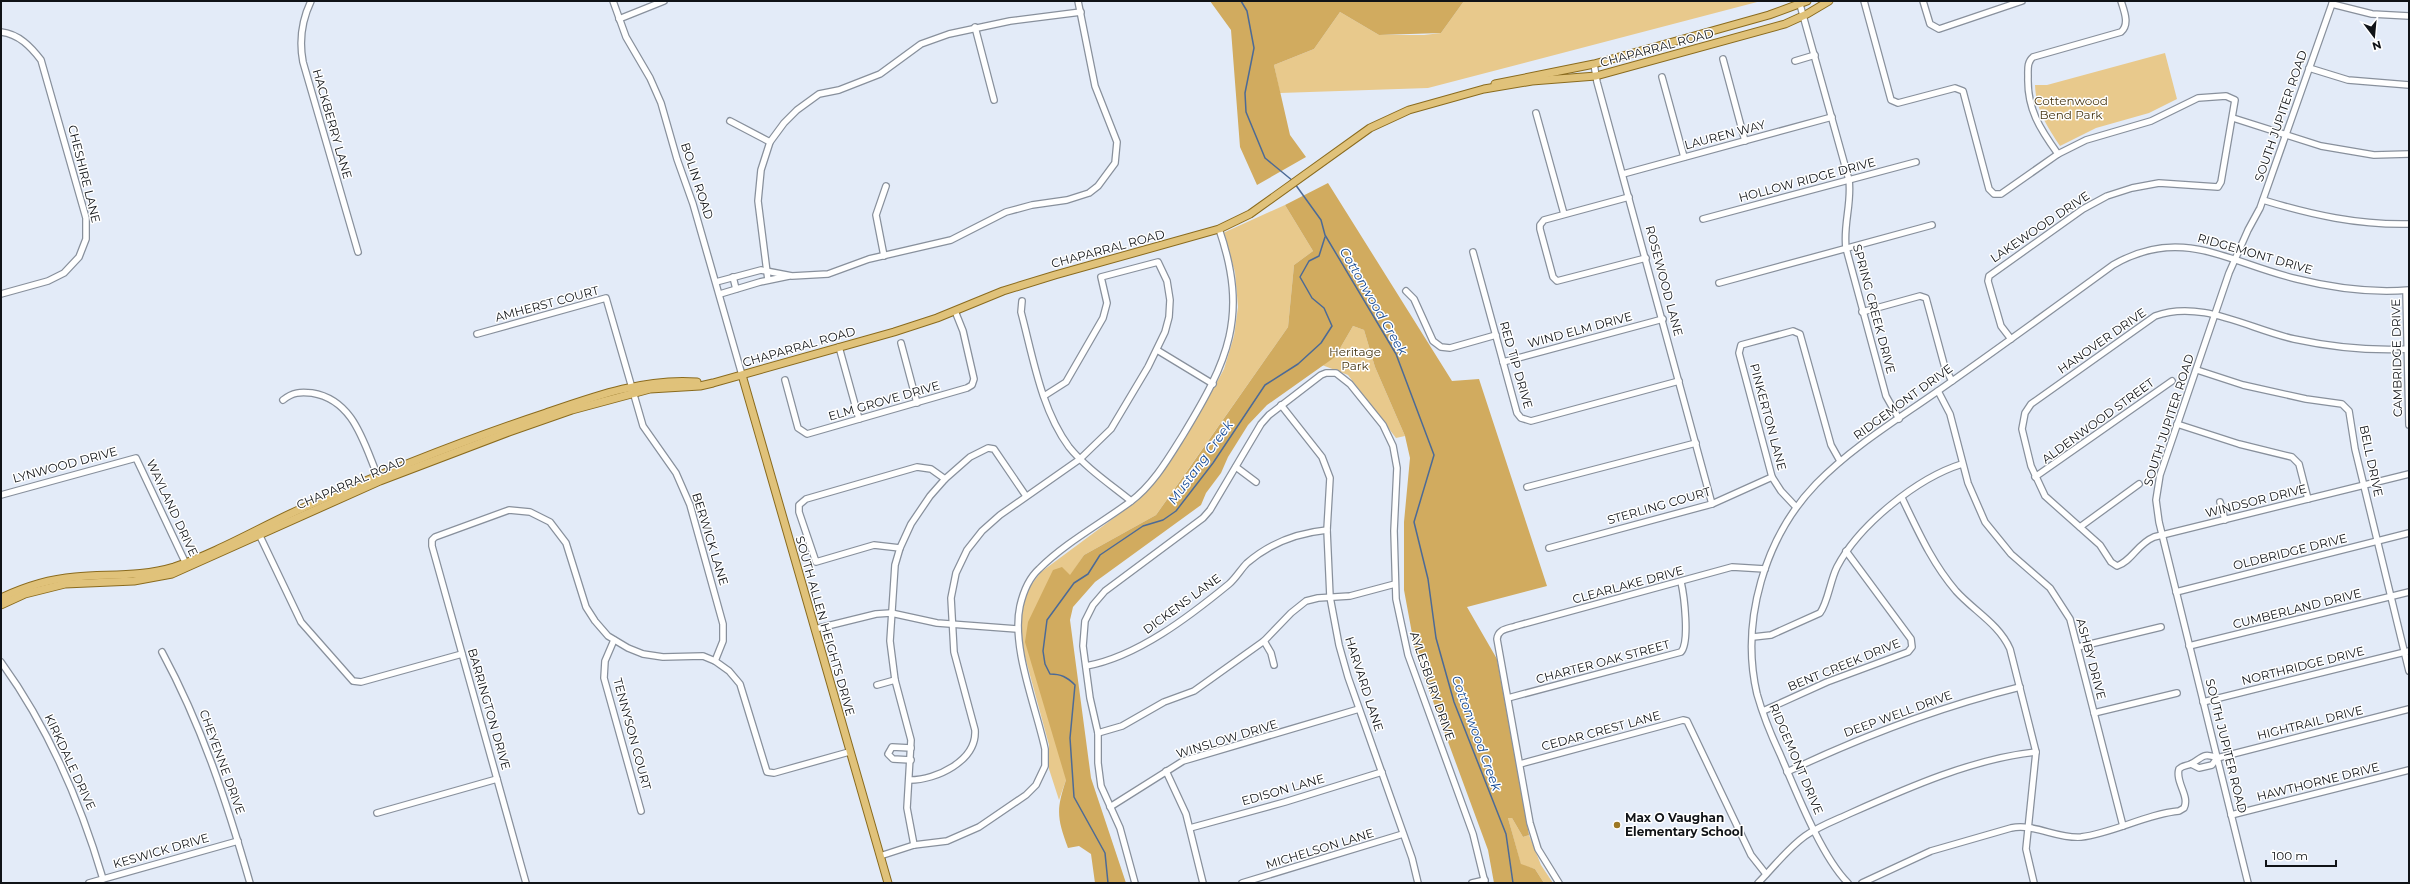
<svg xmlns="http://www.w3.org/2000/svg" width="2410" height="884" viewBox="0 0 2410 884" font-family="Montserrat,sans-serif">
<rect width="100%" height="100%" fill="#e3ebf8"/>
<g fill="#e8c98c">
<polygon points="1464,1 1761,1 1428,88 1280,93 1274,65 1314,49 1340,12 1379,35 1424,35 1441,33"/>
<path d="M2165,53L2177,99L2149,113L2096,128L2060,146C2047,126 2036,110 2035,85H2047Z"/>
<polygon points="1285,205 1313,251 1294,265 1288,327 1156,515 1084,555 1070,576 1066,780 1059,800 1049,769 1049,745 1021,642 1022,607 1028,589 1041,572 1138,500 1175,455 1206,402 1224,369 1234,336 1238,307 1235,272 1223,233"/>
<polygon points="1353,326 1364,330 1375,367 1405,436 1396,438 1348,375 1322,365 1335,357"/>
<polygon points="1508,818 1512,818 1523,837 1529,835 1541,865 1553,883 1544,883 1535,869 1521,865"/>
</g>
<g fill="#d1ab5f">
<polygon points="1210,1 1464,1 1441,33 1379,35 1340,12 1314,49 1274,65 1290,135 1306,157 1257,185 1240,147 1231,30"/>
<path d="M1328,183L1452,381L1479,379L1547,586L1467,607L1497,659L1529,835L1523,837L1512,818H1508L1521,864L1535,869L1544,883H1494L1488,850L1416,655L1404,590V522L1410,458L1405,436L1375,367L1364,330L1353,326L1335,357L1267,405L1248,425L1228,457L1221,473L1206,493L1201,505L1095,582L1073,607L1070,620L1091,778L1126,883H1095L1091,854L1079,846L1068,848C1057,818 1056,810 1066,780L1025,642L1028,622L1053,570L1062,567L1070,575L1084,555L1156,515L1185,474L1288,327L1294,265L1313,251L1285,205Z"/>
</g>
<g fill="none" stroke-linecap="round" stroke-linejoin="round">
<g stroke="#4c6a96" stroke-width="1.5">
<polyline points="1241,1 1247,11 1254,48 1245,93 1246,112 1265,158 1293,181"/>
<polyline points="1295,184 1321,220 1325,235 1396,354 1434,455 1414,522 1428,579 1436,638 1454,702 1506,834 1513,883"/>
<path d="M1108,883L1105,853L1074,797L1070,738L1075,685C1067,677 1061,674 1050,674L1045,664L1043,651L1047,620L1074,583L1088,574L1100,555L1143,526L1163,520L1176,511L1213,463L1265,385L1298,364L1321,343L1332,326L1324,308L1312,298L1300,277L1309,261L1319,256L1325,237"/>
</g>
<defs>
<g id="minor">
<path d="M311,1C302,20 299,41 303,62L358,252"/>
<polyline points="613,1 626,37 650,78 661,103 677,159 693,204 742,375"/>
<path d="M1799,1L1849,180C1852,203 1843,225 1846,248L1886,396L1899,419"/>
<polyline points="1864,1 1891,100 1898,103 1955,88 1963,91 1989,189 1994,194 2001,194 2058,154 2086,140 2151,121 2198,98 2226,96 2235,100 2221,182 2218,187 2159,183 2132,188 2107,196 2083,209 1989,276 1988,281 2001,326 2011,339"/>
<polyline points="1923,1 1930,24 1939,29 2022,1"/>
<polyline points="2332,4 2372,14 2409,16"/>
<polyline points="619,19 664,1"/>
<polyline points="975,27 994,100"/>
<path d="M1,32C19,34 31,47 41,60L86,218V239L79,257L64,273L48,281L1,294"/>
<polyline points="1723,59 1745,141"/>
<polyline points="1795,61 1815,55"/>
<polyline points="1594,64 1597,82 1712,504"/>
<polyline points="2309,68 2348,80 2409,85"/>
<polyline points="1662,77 1684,157"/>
<polyline points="1536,113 1564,214"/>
<polyline points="2233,118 2321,146 2374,155 2409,154"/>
<polyline points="730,121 770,142"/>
<path d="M2058,154C2040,129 2027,109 2028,77C2028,69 2027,62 2033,57L2121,32C2130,24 2124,11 2121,1"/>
<polyline points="1623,174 1832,117"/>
<polyline points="1629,197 1544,220 1540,225 1540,229 1553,277 1557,281 1646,258"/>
<path d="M2263,200C2312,215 2358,225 2409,224"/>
<polyline points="1703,219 1916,162"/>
<polyline points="1473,252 1517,413 1521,418 1531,421 1679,381"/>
<polyline points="884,256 876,215 886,186"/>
<polyline points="733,277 736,289"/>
<polyline points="768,280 758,201 761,170 770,142 784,123 797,110 819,94 839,90 880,74 921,44 949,34 1010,21 1081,12"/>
<polyline points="716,282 761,270 792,276 828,274 869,259 951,240 1006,212 1032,205 1067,200 1089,193 1098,186 1115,163 1117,142 1095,86 1078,1"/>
<polyline points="1719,283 1932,225"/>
<polyline points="1406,291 1414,299 1433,341 1441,347 1450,348 1496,335"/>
<polyline points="2406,291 2409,425"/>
<polyline points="720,294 760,282 789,276"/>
<path d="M1022,301L1021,312C1033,357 1041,409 1069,447C1086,468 1110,484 1131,501"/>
<polyline points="1862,312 1920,296 1926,298 1945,368 1952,381"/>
<polyline points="477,334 606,298 643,426 676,473 690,505 723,624 723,641 715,661"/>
<polyline points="901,343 917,403"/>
<polyline points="839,347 859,419"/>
<path d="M2409,349C2371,351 2331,347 2294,339C2249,329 2201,299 2155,316L2031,404L2025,413L2022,429L2031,466L2045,496L2100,545L2111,562L2117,566C2132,561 2137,544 2154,537L2409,474"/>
<polyline points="1157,350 1213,384"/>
<polyline points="1503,362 1663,319"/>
<polyline points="2197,370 2243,385 2306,399 2342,404 2349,411 2355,449 2409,671"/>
<polyline points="785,380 798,428 807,434 967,388 972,385 974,379 963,331 955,311"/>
<polyline points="1938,391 1950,414 1968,483 1985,522 2011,554 2050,588 2070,619 2123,826"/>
<path d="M283,400C293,392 300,392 312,393C355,400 364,445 379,479"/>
<polyline points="1281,405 1322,457 1330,478 1327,530 1330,597 1339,645 1348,677 1412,858 1418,883"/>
<polyline points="2177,424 2239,444 2292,457 2299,464 2308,499"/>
<polyline points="1236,467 1256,482"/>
<polyline points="2035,477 2172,381"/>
<polyline points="1527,487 1696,443"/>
<polyline points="1,495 136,458 187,566"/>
<path d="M1902,498C1918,531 1932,563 1956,591C1974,611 1999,624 2010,649L2036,752L2026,849L2034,883"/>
<polyline points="2220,502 2225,520"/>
<polyline points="1796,507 1781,491 1772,477 1739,353 1741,345 1793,331 1800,334 1831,445 1840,461"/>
<polyline points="2080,527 2139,484"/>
<polyline points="258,532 301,622 353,681 361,682 462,654"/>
<polyline points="900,548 874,545 816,562 799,512 799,505 806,499 917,467 931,469 945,479"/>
<polyline points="1549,548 1712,504 1772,477"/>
<polyline points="2176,592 2409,533"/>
<polyline points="815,629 876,614 891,613 937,623 1017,629"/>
<path d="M1753,637L1771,635L1820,613C1828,602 1830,581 1837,567C1859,525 1917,478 1962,464"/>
<polyline points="614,640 605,661 604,678 641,811"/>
<polyline points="1264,641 1271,653 1274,665"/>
<polyline points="2189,646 2409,592"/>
<polyline points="2078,647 2161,627"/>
<path d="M162,652C202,726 227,803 250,883"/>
<path d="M1,662C49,728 80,801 103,879"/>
<path d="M1086,666C1137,657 1190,616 1229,584C1236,578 1241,569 1247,563C1270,543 1297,533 1327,530"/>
<polyline points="877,685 895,680"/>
<path d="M1508,698L1681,652C1690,642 1684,595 1681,582"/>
<polyline points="2203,702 2409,651"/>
<polyline points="1763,711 1827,682 1908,652 1912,647 1911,639 1846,551"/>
<polyline points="2094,713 2177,693"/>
<polyline points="1098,733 1122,726 1164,702 1194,691 1264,641 1291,613 1306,601 1318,598 1350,596 1395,584"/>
<polyline points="911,760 893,759 888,754 892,747 911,748"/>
<polyline points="1520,764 1683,720 1687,721 1751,855 1766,874"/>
<polyline points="2191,764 2199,768 2212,765 2217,758"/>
<polyline points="1166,771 1186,814 1203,883"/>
<path d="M1787,772C1863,736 1939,707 2020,687"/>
<path d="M910,780C936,780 977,761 975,730L954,652L951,598L956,573L967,550L982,531L1000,515L1080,459L1111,429L1148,367L1165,332L1169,317L1170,300L1167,281L1158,262L1101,277L1107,303L1103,318L1066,382L1044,396"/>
<polyline points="1110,807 1183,761 1359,709"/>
<polyline points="377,813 497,779"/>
<polyline points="2231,815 2409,770"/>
<polyline points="1190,828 1285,802 1382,772"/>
<polyline points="914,845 907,808 911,740 895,680 890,641 895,565 900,548 911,524 930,496 945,479 970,457 988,448 994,449 1026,496"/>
<path d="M880,856L914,845L947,841L979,827L1026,795L1036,785L1045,766V749C1036,707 1011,647 1020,606C1023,593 1029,578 1039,569C1065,543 1100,524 1130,502C1153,485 1168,459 1183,435C1228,361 1249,316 1219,229"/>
<polyline points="89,883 238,841"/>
<polyline points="526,883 432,546 432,540 435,537 509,510 530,512 550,522 566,543 586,607 595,621 608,636 628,648 643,654 663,657 703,656 715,661 729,671 740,684 767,772 774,773 849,752"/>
<polyline points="1135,883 1120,828 1101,786 1098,763 1098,733 1090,698 1083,646 1085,621 1093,605 1105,591 1203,518 1210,510 1261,424 1269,415 1321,375 1326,373 1336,373 1350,384 1383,425 1393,446 1397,468 1394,531 1396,599 1408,655 1473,834 1485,883"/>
<polyline points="1242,883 1403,834"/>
<polyline points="1472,883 1485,880"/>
<path d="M1559,883L1538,849L1530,823L1497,639C1498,629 1507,629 1516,626L1732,567L1765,569"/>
<path d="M1758,883C1773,868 1787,849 1805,836C1819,826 1836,820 1851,813C1907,788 1975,758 2036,752"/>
<path d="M1848,883C1821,856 1796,791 1780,754C1771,735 1763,715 1757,694C1740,621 1765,537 1816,484C1851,448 1895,421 1935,393C1995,351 2054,308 2113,265C2182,225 2229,263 2297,279C2333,288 2372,293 2409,290"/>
<path d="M1862,883L1931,851L2011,828C2034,823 2057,839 2081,837C2114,833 2146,814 2179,811L2184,808C2190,796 2175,782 2179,769C2183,765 2187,766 2191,764C2202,758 2203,752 2217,758L2409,709"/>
<polyline points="2248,883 2159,522 2156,500 2160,475 2229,273 2248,230 2260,208 2333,1"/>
</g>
<g id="major">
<polyline points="1495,84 1594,64 1769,15 1807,1"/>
<polyline points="742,375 888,883"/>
<path d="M1,598C24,587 50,579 75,577C109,574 141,577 174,567C219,552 262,526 305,507C384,472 464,440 546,413C595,396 645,378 697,382"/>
<polyline points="1,605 25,594 65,584 134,581 172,574 380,481 509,432 572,410 650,389 700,386 713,383 894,332 937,318 1003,291 1055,275 1219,229 1250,214 1370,128 1409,110 1484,89 1532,81 1596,76 1785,24 1807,14 1829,1"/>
</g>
</defs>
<use href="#minor" stroke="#88909c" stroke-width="8"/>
<use href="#major" stroke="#8a6b1e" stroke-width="9"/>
<use href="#minor" stroke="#fff" stroke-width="5.5"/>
<use href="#major" stroke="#e0c27a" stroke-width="7"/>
</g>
<circle fill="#9d7824" stroke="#fff" stroke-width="1.5" cx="1617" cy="825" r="4"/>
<g text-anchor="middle" stroke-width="3" stroke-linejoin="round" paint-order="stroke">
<g font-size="12" fill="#101317" stroke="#fff">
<text transform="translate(1657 48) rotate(-15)" y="4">CHAPARRAL ROAD</text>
<text transform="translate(2281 116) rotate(-71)" y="4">SOUTH JUPITER ROAD</text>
<text transform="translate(332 124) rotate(74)" y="4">HACKBERRY LANE</text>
<text transform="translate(1725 135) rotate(-15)" y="4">LAUREN WAY</text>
<text transform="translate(84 174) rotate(76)" y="4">CHESHIRE LANE</text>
<text transform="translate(1807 180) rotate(-15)" y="4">HOLLOW RIDGE DRIVE</text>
<text transform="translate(697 181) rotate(72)" y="4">BOLIN ROAD</text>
<text transform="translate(2040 227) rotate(-34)" y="4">LAKEWOOD DRIVE</text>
<text transform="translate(1108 249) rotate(-15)" y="4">CHAPARRAL ROAD</text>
<text transform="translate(2255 254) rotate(16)" y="4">RIDGEMONT DRIVE</text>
<text transform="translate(1664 281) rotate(75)" y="4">ROSEWOOD LANE</text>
<text transform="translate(547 304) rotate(-15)" y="4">AMHERST COURT</text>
<text transform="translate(1874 309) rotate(75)" y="4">SPRING CREEK DRIVE</text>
<text transform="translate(1580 330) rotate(-15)" y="4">WIND ELM DRIVE</text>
<text transform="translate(2102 341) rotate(-35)" y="4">HANOVER DRIVE</text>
<text transform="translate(799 347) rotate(-16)" y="4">CHAPARRAL ROAD</text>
<text transform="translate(2397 358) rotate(-91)" y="4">CAMBRIDGE DRIVE</text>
<text transform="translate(1516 365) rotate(74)" y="4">RED TIP DRIVE</text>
<text transform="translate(884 401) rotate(-16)" y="4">ELM GROVE DRIVE</text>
<text transform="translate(1903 402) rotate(-36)" y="4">RIDGEMONT DRIVE</text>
<text transform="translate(1768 417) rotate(75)" y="4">PINKERTON LANE</text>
<text transform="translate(2169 420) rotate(-72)" y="4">SOUTH JUPITER ROAD</text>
<text transform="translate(2098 421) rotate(-36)" y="4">ALDENWOOD STREET</text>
<text transform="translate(2371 461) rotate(78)" y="4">BELL DRIVE</text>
<text transform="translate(65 465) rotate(-15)" y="4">LYNWOOD DRIVE</text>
<text transform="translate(351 483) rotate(-23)" y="4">CHAPARRAL ROAD</text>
<text transform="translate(2256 501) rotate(-14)" y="4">WINDSOR DRIVE</text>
<text transform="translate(1659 506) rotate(-16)" y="4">STERLING COURT</text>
<text transform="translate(172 508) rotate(65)" y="4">WAYLAND DRIVE</text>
<text transform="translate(710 539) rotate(73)" y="4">BERWICK LANE</text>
<text transform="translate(2290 552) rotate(-14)" y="4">OLDBRIDGE DRIVE</text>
<text transform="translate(1628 585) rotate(-15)" y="4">CLEARLAKE DRIVE</text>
<text transform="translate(1182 604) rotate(-36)" y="4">DICKENS LANE</text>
<text transform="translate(2297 609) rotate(-14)" y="4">CUMBERLAND DRIVE</text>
<text transform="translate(825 626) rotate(74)" y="4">SOUTH ALLEN HEIGHTS DRIVE</text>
<text transform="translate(2091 659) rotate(75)" y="4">ASHBY DRIVE</text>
<text transform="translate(1603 662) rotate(-15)" y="4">CHARTER OAK STREET</text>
<text transform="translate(1844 665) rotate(-22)" y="4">BENT CREEK DRIVE</text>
<text transform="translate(2303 666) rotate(-14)" y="4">NORTHRIDGE DRIVE</text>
<text transform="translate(1364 684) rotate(72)" y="4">HARVARD LANE</text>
<text transform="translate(1432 686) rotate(71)" y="4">AYLESBURY DRIVE</text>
<text transform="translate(489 709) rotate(74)" y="4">BARRINGTON DRIVE</text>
<text transform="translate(1898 714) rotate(-20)" y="4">DEEP WELL DRIVE</text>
<text transform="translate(2310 723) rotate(-14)" y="4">HIGHTRAIL DRIVE</text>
<text transform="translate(1601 731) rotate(-15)" y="4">CEDAR CREST LANE</text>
<text transform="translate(632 734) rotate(75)" y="4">TENNYSON COURT</text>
<text transform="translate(1227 739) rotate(-17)" y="4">WINSLOW DRIVE</text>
<text transform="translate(2226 746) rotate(76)" y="4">SOUTH JUPITER ROAD</text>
<text transform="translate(1796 759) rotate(67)" y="4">RIDGEMONT DRIVE</text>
<text transform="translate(70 762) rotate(65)" y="4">KIRKDALE DRIVE</text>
<text transform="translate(222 762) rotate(70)" y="4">CHEYENNE DRIVE</text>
<text transform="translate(2318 782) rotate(-14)" y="4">HAWTHORNE DRIVE</text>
<text transform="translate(1283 790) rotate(-16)" y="4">EDISON LANE</text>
<text transform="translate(1320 849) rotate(-17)" y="4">MICHELSON LANE</text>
<text transform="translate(161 851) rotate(-16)" y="4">KESWICK DRIVE</text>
</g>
<g font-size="12" fill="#453513" stroke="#fff">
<text x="2071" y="105">Cottenwood<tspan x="2071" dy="14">Bend Park</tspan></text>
<text x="1355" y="356">Heritage<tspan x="1355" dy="14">Park</tspan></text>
</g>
<g font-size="12" font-weight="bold" fill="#101317" stroke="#fff" text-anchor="start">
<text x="1625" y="822">Max O Vaughan<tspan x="1625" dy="14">Elementary School</tspan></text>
</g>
<g font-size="13" font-style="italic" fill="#154994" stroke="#fff">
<text transform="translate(1374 301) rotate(60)" y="5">Cottonwood Creek</text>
<text transform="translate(1200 462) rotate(-54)" y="5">Mustang Creek</text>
<text transform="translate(1477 733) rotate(70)" y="5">Cottonwood Creek</text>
</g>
</g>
<rect width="2410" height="884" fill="none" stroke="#101317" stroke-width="4"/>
<g transform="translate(2374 36) rotate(164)" stroke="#ffffff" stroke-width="3" paint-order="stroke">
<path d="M0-3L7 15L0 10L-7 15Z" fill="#101317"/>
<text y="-6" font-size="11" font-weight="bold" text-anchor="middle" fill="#101317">N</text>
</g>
<path d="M2266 860v6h70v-6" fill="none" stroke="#101317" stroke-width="2"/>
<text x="2272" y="860" font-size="12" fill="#101317" stroke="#ffffff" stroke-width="3" paint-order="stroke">100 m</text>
</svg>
